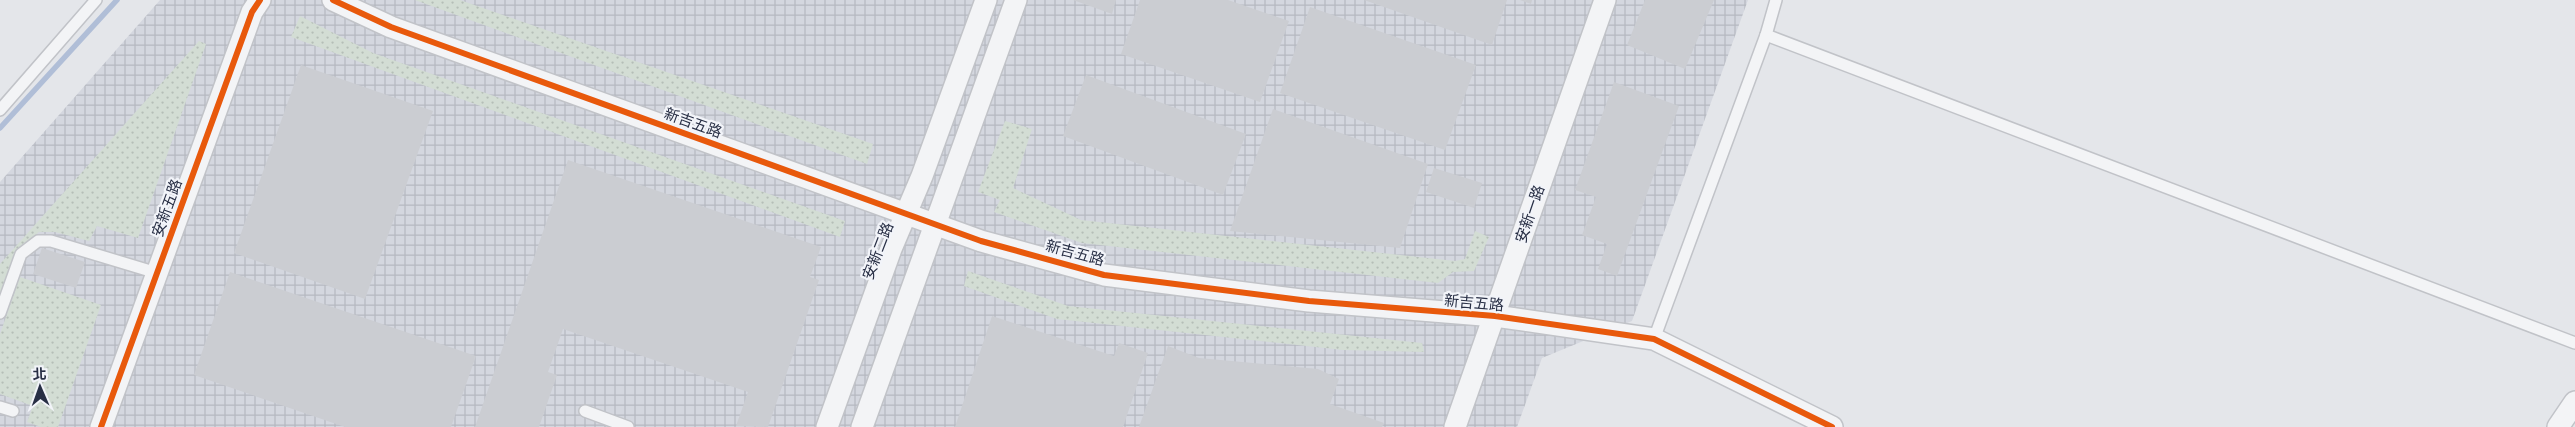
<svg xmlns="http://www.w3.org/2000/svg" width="2575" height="427" viewBox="0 0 2575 427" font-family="Overpass,'Noto Sans TC',sans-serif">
<defs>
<pattern id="industrial-grid" width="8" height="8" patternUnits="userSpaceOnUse" patternTransform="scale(1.25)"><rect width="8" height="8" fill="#d4d7df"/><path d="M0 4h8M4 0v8" fill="none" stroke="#b6b9c1"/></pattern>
<pattern id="grass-dots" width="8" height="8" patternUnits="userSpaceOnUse" patternTransform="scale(1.25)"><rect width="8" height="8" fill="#d3ddd4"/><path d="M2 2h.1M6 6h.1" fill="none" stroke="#b5beb7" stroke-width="1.8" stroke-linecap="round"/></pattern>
</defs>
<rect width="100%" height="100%" fill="#e4e6ea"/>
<polygon fill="url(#industrial-grid)" points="160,0 1748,0 1632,321 1542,358 1517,427 0,427 0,182"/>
<g fill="url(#grass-dots)">
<polygon points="415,0 460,0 873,144 867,164"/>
<polygon points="300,16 373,53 845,221 840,237 291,37"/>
<polygon points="199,41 206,44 138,238 97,226 89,241 55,232 39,232 16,251 0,295 0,264"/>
<polygon points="1005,121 1032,129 1013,188 1081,220 1455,261 1465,259 1475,231 1489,237 1474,271 1453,272 1438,283 1082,243 994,212 1000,200 978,192"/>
<polygon points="968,271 1068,306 1422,343 1424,352 1343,350 1057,319 964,286"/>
<polygon points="20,277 101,305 58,427 41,427 27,422 33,406 0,394 0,334"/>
</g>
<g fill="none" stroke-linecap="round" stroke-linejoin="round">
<polyline stroke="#b0bed7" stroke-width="5.5" points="0,128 117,0"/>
</g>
<g fill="#cbcdd2">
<polygon points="1073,0 1116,0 1112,14"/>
<polygon points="1140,0 1228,0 1289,21 1260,102 1121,54"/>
<polygon points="1364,0 1507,0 1492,45"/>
<polygon points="1520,0 1532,0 1531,4"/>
<polygon points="1645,0 1714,0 1685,69 1627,45"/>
<polygon points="1310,7 1476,65 1445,150 1280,93"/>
<polygon points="301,65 433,111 365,299 234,253"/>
<polygon points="1086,75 1246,134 1223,195 1063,136"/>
<polygon points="1614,82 1679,106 1617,276 1598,269 1607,244 1582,235 1596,197 1575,190"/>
<polygon points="1273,109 1428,164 1400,248 1230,231"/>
<polygon points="568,160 821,247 810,277 819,280 768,427 736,426 748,392 563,329 548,372 557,375 539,427 475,427"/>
<polygon points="1434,168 1482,183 1474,208 1426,192"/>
<polygon points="42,248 85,262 76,288 33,274"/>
<polygon points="230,272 476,356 451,427 345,427 194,375"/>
<polygon points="992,316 1114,356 1119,343 1148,353 1123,427 955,427"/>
<polygon points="1168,346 1199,358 1318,369 1339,379 1330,404 1384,423 1382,427 1139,427"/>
</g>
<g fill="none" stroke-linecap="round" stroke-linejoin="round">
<defs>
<g id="lane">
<polyline points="1766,35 2575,343"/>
<polyline points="0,110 96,0"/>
<polyline points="0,313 21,254 38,241 51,241 157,273"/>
<polyline points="1654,339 1766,35 1776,0"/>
<polyline points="0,407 13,411"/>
<polyline points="585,411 628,427"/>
</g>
<g id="street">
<polyline points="333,0 391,27 981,241 1104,275 1309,301 1495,316 1654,339 1832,427"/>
<polyline points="101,427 252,12 260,0"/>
<polyline points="827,427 891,249 922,176 986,0"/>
<polyline points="862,427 1016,0"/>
<polyline points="1455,427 1605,0"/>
<polyline points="2558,427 2575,402"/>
</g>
</defs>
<use href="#lane" stroke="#c1c3c8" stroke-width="14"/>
<use href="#street" stroke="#c1c3c8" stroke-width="24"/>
<use href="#lane" stroke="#f3f4f6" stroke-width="11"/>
<use href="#street" stroke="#f3f4f6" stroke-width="21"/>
<defs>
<g id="cycleway">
<polyline points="333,0 391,27 981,241 1104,275 1309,301 1495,316 1654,339 1832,427"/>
<polyline points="101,427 252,12 260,0"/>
</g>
</defs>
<use href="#cycleway" stroke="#f2f4f9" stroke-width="9"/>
<use href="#cycleway" stroke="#e8590c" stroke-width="6"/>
</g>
<g text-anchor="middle" stroke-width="4.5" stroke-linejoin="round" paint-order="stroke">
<g font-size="15" fill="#282f45" stroke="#f2f4f9">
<text transform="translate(693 123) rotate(20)" y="5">新吉五路</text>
<text transform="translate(167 208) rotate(-70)" y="5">安新五路</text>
<text transform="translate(1530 214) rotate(-71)" y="5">安新一路</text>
<text transform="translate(878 251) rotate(-69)" y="5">安新二路</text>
<text transform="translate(1075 253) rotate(15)" y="5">新吉五路</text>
<text transform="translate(1474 303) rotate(5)" y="5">新吉五路</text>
</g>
</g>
<g transform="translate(40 387) rotate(358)" stroke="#f2f4f9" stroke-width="4" paint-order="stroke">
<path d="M0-4L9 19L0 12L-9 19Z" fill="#282f45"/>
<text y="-8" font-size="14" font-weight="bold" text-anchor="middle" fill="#282f45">北</text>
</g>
</svg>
